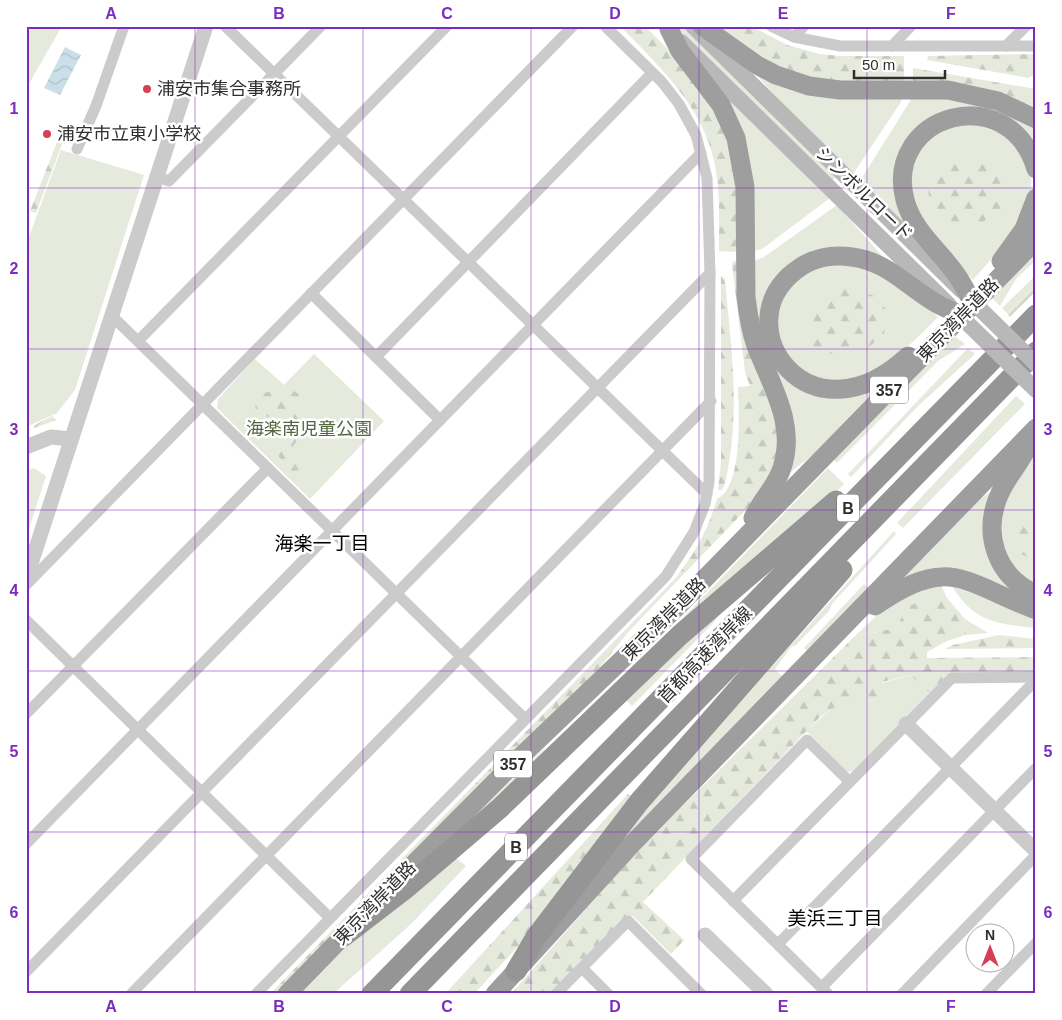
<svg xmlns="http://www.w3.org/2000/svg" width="1062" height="1020" viewBox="0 0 1062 1020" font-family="Arial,'Noto Sans JP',sans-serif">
<defs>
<pattern id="forest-firs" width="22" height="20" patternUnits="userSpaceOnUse" patternTransform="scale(1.25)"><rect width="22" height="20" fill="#e5eadd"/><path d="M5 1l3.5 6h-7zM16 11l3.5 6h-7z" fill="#c5c9be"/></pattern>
<pattern id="garden-furrows" width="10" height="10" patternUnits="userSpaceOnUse" patternTransform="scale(1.25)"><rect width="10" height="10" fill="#e5eadd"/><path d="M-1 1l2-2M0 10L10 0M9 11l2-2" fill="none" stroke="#c5c9be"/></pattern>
<pattern id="water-waves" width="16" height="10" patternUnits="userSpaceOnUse" patternTransform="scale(1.25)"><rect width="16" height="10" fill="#cbdfe9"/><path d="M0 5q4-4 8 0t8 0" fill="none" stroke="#afc0c8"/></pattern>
</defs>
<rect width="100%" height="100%" fill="#fff"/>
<g fill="#e5eadd">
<polygon points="26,26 62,26 26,89"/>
<polygon points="675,26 684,26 836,177 832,181"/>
<polygon points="755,73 902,95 901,102 853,174 778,99"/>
<polygon points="722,94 830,198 762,249 750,252"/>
<path d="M949,95L1036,123V149C1028,138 1021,127 1011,119C978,95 934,107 910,137L909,229L860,181L912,98Z"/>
<path d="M962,120L1013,137C1018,149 1029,164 1031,176C1036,213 995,254 973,280L932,237L912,200L911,167L920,145Z"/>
<polygon points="61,150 144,175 75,390 57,413 26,427 26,245"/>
<polygon points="837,205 882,256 881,258 844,248 767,296 791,380 888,380 813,455 785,476 760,338 751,262 764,257"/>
<polygon points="1036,250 1036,260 1016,279 1000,306 990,296"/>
<polygon points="825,263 865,265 925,305 938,317 915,340 886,364 866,376 848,381 814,379 785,354 775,324 788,285"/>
<polygon points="1036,275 1036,284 1007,313 1002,308"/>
<polygon points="953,335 965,344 938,361 837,463 833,459"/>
<polygon points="968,348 975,354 918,406 851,477 848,474"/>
<polygon points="314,354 384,421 310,499 217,408 218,399 255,359 284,385"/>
<polygon points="1016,396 1025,404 903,528 897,523"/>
<polygon points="1036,449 1036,586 1017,575 997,539 1008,484"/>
<polygon points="34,468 46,476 26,538 26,471"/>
<polygon points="828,468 844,484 809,518 638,664"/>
<path d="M990,492L992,493L985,523L1025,595C973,575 950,557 895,581L972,504Z"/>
<polygon points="894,531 896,534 832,604 829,611 796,645 791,647 775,669 783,677 595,873 644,808"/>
<path d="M939,581L947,598C917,598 911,604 895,628L854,637L892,601Z"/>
<path d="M950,582L1036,615V628C995,624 971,621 950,582Z"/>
<polygon points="864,584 869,589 808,652 804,648"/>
<polygon points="716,618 716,620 632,706 626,700 678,648"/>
<polygon points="965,619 988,633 966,635"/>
<polygon points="911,675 930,693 853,771 847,772 806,731 852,691"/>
<polygon points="544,749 545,750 511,787 456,832"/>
<polygon points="453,856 466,866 412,923 333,994 298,994 332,958"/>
</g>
<g fill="url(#forest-firs)">
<path d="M620,26H645L687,69L705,91L734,150L740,252L719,251C719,227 720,202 717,178C710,113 663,70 620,26Z"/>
<polygon points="716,26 751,26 787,45 820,54 841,56 904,56 904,80 902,83 819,81 778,70"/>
<polygon points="1036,54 1036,73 1029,78 927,60 928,56"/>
<polygon points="913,68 1036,89 1036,111 913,82"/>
<polygon points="59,137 64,139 36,213 30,211"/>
<polygon points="968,160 994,167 1007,182 1004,207 983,222 946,225 930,216 928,182 937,170"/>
<path d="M734,261H739L777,408V461L757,498L630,630L596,672L477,787L275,994H270L674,580C694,555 708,530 717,499C743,487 739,413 738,387L750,386L745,372L732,264Z"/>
<path d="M721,276L725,279C730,338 739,397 730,456C728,467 727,481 722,490H718L721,462Z"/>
<polygon points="847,285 874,296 887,310 884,335 863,351 826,354 810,344 808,311"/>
<polygon points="290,389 299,394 307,427 293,446 305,456 302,470 291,471 273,450 274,430 278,417 255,416 256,394"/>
<polygon points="1036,505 1036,561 1034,561 1018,552 1016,518"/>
<path d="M927,598H947L965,619L966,635L947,641L927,652V658L1036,657V672L950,673L930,693L910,675L882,682V694L872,702C849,695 838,705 820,717L643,902L684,940L671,954L633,916L629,917L555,994H511L637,851L854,637L895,628L909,606Z"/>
<polygon points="999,635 1036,639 1036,648 945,649 953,645"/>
<polygon points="628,794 635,799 544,918 474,994 445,994"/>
</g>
<g fill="url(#garden-furrows)">
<polygon points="1036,284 1036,291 1010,317 1007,313"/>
<polygon points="52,416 56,420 35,428 33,426"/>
</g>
<polygon fill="url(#water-waves)" points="65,47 81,55 60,95 44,88"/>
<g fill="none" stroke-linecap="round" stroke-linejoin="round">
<g stroke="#cbcbcb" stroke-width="11">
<polyline points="225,26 707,494"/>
<polyline points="771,26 794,37 840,46 1036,46"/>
<polyline points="794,37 804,26"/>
<polyline points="892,46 911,26"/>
<polyline points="1006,46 1026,26"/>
<polyline points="77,149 96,106 124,26"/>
<polyline points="155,176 169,181 321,26"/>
<polyline points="311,293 440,420"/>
<polyline points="112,316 525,719"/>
<polyline points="138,341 447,26"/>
<polyline points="376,357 652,73"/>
<polyline points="26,585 573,26"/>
<polyline points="26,620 330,918"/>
<polyline points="26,714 268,468"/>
<polyline points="26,844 701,153"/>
<polyline points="733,901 952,678 1036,677"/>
<polyline points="778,944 1036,680"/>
<polyline points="582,968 608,994"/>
<polyline points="26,972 710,273"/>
<polyline points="822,987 1036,768"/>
<polyline points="131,994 711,401"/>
<polyline points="256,994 666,576 694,532 705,504 709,482 710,273 707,178 696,135 679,104 662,82 605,26"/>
<polyline points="556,994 628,921 701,994"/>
<polyline points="828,994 691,859 807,740 850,782"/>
<polyline points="902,994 1036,855"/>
<polyline points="986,994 1036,943"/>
</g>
<g stroke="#cbcbcb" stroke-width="15">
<polyline points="26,447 51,437 71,439"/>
<polyline points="26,579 206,26"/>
<polyline points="906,724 1036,851"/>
<polyline points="705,935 766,994"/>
</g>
<g stroke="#b8b8b8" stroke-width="16">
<polyline points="693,26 961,290"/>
<polyline points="681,42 949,305"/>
</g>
<g stroke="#9e9e9e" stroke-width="19">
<polyline points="702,26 757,65 776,75 809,86 840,90 948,90 998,101 1036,119"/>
<path d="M669,29L680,51L721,105L736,138L745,187L746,297C748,313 750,328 755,343C770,384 797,423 782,468C776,487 761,500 753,518"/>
<polyline points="1001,261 1024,229 1036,198"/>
<path d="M971,300C967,293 963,284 958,277C940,250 914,233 905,200C883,114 1009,78 1036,169"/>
<path d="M908,356C809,448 724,326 795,271C811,258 832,254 852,257C886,261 907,286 934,302C942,307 950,310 958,314"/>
<path d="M1026,450C1019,465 1007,477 1000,493C982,532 995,576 1036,594"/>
<path d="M875,606C949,554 963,582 1036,610"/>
<polyline points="377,901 516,761 678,606 1036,240"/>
<polyline points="287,994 354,925"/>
<polyline points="495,994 631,845 1036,428"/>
</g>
<g stroke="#959595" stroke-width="21">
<polyline points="344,936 405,889 500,808 680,635 836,501"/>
<polyline points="516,971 536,937 639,802 842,570"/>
<polyline points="372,994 1036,315"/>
<polyline points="410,994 1036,352"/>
</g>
<g stroke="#b8b8b8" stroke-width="16">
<polyline points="971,300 1036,364"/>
<polyline points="958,314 1036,390"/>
</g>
</g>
<path fill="none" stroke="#7b2cbf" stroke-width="1" stroke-opacity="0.55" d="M195,26V994M363,26V994M531,26V994M699,26V994M867,26V994M26,188H1036M26,349H1036M26,510H1036M26,671H1036M26,832H1036"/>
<g fill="#d64056" stroke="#fff" stroke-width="2">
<circle cx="147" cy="89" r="5"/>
<circle cx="47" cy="134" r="5"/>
</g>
<g text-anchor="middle" stroke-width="5" stroke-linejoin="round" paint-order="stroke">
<g fill="#fff" stroke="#6d6d6d" stroke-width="1">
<rect x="870" y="376.5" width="38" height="27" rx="4"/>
<rect x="837" y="494.5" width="22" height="27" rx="4"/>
<rect x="494" y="750.5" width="38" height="27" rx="4"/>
<rect x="505" y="833.5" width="22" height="27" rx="4"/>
</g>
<g font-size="16" font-weight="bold" fill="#2e2e2e">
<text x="889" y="396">357</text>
<text x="848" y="514">B</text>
<text x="513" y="770">357</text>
<text x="516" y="853">B</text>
</g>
<g font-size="18" fill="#2e2e2e" stroke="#fff" text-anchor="start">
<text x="157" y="95">浦安市集合事務所</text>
<text x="57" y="140">浦安市立東小学校</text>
</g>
<g font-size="18" fill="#2e2e2e" stroke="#fff">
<text transform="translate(864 194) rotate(44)" y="6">シンボルロード</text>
<text transform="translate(958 320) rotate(-46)" y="6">東京湾岸道路</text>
<text transform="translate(664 619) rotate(-45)" y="6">東京湾岸道路</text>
<text transform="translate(705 655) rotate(-46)" y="6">首都高速湾岸線</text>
<text transform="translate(375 903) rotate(-46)" y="6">東京湾岸道路</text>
</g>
<g font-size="18" fill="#546640" stroke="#fff">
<text x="309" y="435">海楽南児童公園</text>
</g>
<g font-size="19" fill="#000" stroke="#fff">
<text x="322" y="550">海楽一丁目</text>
<text x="835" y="925">美浜三丁目</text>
</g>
</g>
<rect width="1062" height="1020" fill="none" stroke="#ffffff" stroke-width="55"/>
<g transform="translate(990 948)"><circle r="24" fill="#ffffff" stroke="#ababab"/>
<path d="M0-4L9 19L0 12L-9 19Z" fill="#d64056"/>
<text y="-8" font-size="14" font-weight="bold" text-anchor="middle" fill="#2e2e2e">N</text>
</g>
<path d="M854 70v8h91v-8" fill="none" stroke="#2e2e2e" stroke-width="2.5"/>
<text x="862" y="70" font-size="15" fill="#2e2e2e" stroke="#ffffff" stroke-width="4" paint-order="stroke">50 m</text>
<rect x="28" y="28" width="1006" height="964" fill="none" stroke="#7b2cbf" stroke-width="2"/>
<g font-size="16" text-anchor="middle" font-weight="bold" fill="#7b2cbf">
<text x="111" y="19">A</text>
<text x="279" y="19">B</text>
<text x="447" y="19">C</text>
<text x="615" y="19">D</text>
<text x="783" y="19">E</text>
<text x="951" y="19">F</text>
<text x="14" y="114">1</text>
<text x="1048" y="114">1</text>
<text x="14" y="274">2</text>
<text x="1048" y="274">2</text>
<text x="14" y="435">3</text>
<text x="1048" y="435">3</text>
<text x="14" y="596">4</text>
<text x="1048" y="596">4</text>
<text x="14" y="757">5</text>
<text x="1048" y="757">5</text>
<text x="14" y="918">6</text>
<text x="1048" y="918">6</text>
<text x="111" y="1012">A</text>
<text x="279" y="1012">B</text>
<text x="447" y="1012">C</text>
<text x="615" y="1012">D</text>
<text x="783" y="1012">E</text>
<text x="951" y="1012">F</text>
</g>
</svg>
